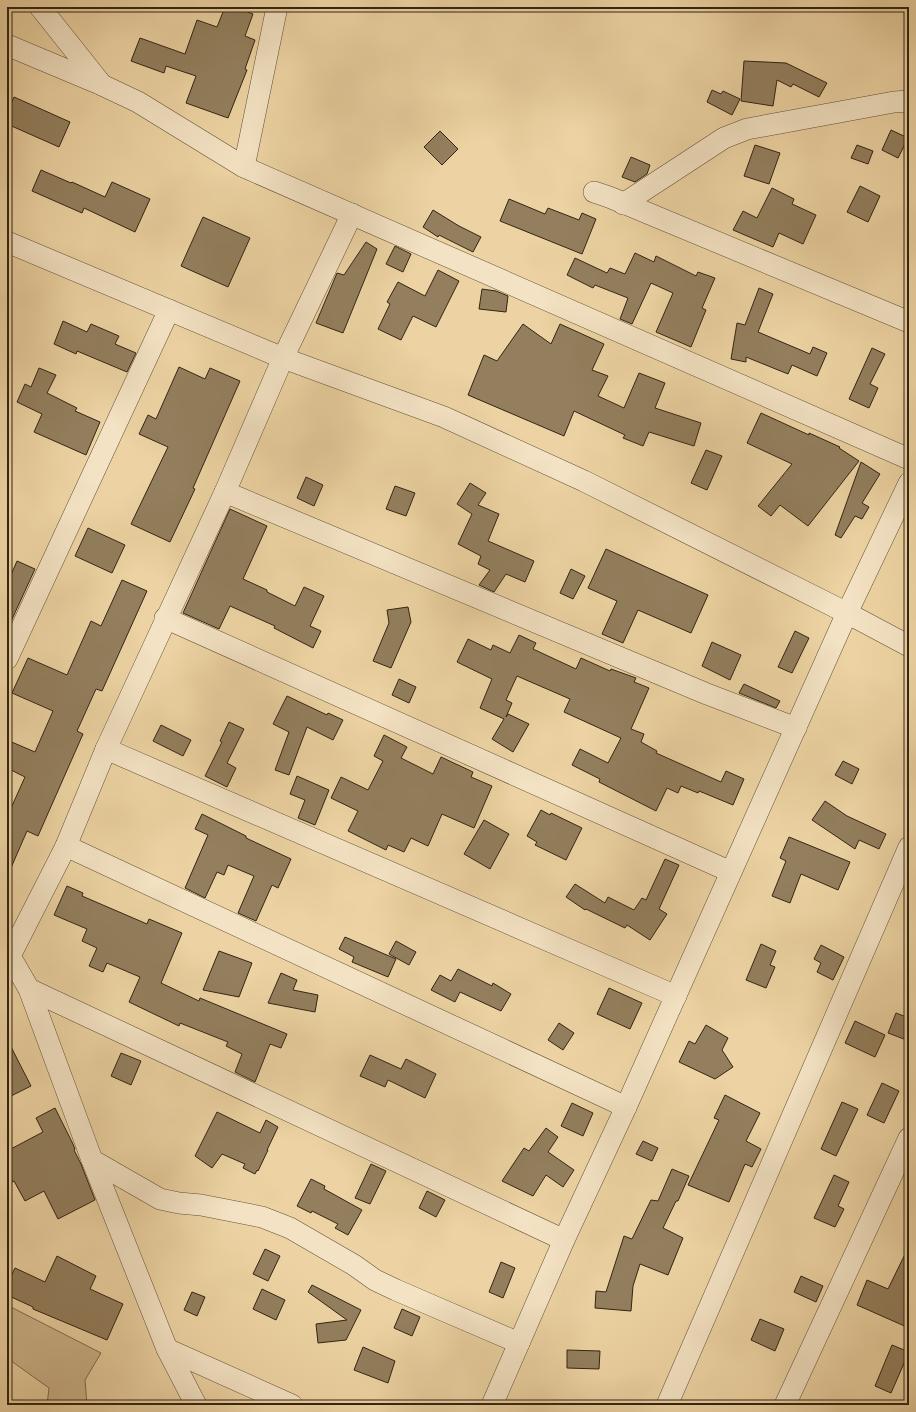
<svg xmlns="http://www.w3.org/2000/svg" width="916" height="1412" viewBox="0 0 916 1412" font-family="'Old Standard TT',serif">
<rect width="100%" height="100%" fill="#edd3a3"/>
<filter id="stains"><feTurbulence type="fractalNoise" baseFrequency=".005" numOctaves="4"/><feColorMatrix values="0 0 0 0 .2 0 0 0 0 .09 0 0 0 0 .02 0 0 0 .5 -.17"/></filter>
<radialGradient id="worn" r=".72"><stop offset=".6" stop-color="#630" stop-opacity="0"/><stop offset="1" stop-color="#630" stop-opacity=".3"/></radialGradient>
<polygon fill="#cdb58b" stroke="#806d4f" points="7,1305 101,1353 85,1380 87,1405 47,1405 49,1388 7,1358"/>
<g fill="#937f5e" stroke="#322513">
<polygon points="225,7 235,7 253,14 245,36 255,40 245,69 247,70 228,118 186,103 196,76 166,66 164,73 131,61 140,38 185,54 197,20 217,27"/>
<polygon points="744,61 786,63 827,83 819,97 793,84 791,87 777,80 773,106 741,101"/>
<polygon points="712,90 721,94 723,91 740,99 732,115 707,102"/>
<polygon points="14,97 70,122 59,147 7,124 7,112"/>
<polygon points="891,130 908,138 898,158 882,150"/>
<polygon points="440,131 458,149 442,165 424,147"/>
<polygon points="755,145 780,153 769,184 744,176"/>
<polygon points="857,145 873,151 868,164 851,158"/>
<polygon points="631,157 650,165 647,174 635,182 622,177"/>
<polygon points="41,170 71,183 72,182 105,197 112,182 150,199 135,232 84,208 82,213 32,191"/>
<polygon points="860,186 880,196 868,222 847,212"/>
<polygon points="772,188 794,199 792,204 816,215 803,244 779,233 773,247 733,230 743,211 757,218"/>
<polygon points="509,199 545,214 548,208 579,220 582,213 596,219 582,254 500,221"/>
<polygon points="433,210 459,226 481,237 473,252 439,235 438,237 423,227"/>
<polygon points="203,217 250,238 228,287 181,266"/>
<polygon points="366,242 377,249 343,333 316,323 337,273 344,275"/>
<polygon points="395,246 411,254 403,272 386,264"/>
<polygon points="635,253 654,262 656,256 696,276 698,272 715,278 702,308 706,310 691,347 656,332 673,293 651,283 632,324 620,319 628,298 595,285 593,288 567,275 575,258 607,273 610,268 625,274"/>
<polygon points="438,270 459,281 436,327 413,316 401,340 378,329 390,304 387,302 398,282 425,296"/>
<polygon points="759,288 773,294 758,332 810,354 813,347 827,353 817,376 792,365 788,374 746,357 746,362 731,359 737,323 745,325"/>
<polygon points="482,289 496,291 508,296 506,312 479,309"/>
<polygon points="63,321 87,332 91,324 119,336 115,344 136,353 127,372 77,351 76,354 54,344"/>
<polygon points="523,324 551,344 560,324 604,344 592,370 608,376 598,396 624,408 639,373 665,383 655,408 701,423 694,446 649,432 643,446 623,438 625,435 574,411 564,436 468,395 484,355 497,361"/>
<polygon points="872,348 885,354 870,384 878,388 869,408 849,399"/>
<polygon points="179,367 205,379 210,368 240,381 193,488 195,489 170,542 131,524 168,447 139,434 148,415 156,419"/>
<polygon points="39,368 56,375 47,393 77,408 75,411 100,422 86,455 34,432 42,414 17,402 25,384 31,387"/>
<polygon points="761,413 809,435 809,433 840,447 839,448 859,461 808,526 780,505 771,516 758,506 792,464 747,443"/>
<polygon points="706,450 722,456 707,490 691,483"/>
<polygon points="861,462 880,474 862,503 869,507 862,519 855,516 841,538 835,535"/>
<polygon points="306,477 323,485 314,506 297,498"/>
<polygon points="470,483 486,493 478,505 499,514 488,541 534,561 525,582 506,574 494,592 479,585 490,570 478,564 481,556 458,544 472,514 457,504"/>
<polygon points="395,486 415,493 406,516 386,509"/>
<polygon points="230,509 267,526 243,579 267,590 267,592 295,606 304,587 324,596 310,626 321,631 313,648 274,628 275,626 230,606 219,629 183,613"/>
<polygon points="88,528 125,545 112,573 75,556"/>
<polygon points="606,549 708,595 691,633 638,610 623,643 602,634 617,601 588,588"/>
<polygon points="17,561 35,569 7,630 7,584"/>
<polygon points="571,569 585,576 573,599 560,593"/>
<polygon points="122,580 147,591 102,691 96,689 77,731 83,734 38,836 27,831 7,877 7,817 25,777 7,768 7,740 35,752 53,711 12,693 28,658 67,675 91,621 101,626"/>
<polygon points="408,607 411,622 391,668 373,661 389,623 387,610"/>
<polygon points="795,631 809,638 792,673 778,667"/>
<polygon points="519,635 536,643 533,649 576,669 581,658 610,671 611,669 636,678 634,682 649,688 631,729 644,734 641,742 657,751 656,753 721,782 726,771 744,779 733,805 699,791 698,793 681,786 678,793 667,788 656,811 599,782 600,779 572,765 580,749 608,763 621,738 564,712 570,699 517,676 506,700 512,703 506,717 508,714 529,724 513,752 492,739 504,719 480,708 492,679 457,662 468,639 491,650 493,645 510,653"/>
<polygon points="712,642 741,655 730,680 702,666"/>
<polygon points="399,679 416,687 409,703 392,695"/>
<polygon points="744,684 780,701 776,708 739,693"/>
<polygon points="287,696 327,715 328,713 343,720 333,740 307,727 289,775 275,770 289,732 273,724"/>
<polygon points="229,722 244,729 227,763 236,768 227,787 205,776 222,742 220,741"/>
<polygon points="161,725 191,740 183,756 153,741"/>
<polygon points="384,735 407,747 401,758 433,774 441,757 473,772 471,777 492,786 474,828 442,814 428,846 411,838 404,852 388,845 386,850 348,831 358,811 331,798 341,777 368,790 383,761 374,756"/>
<polygon points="843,761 859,769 852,784 835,775"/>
<polygon points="297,776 329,790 315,825 298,818 305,800 290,794"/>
<polygon points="825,801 847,816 886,834 879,849 859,840 855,849 812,820"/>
<polygon points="541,810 550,815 551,813 582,828 566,860 535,845 537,842 527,836"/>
<polygon points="202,814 246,836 246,838 291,859 278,888 272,885 256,921 238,913 254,876 228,865 224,875 217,872 205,898 185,888 208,835 195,829"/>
<polygon points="484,820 509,834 490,869 464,854"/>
<polygon points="789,837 850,862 838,890 801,874 790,903 772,896 786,861 780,858"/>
<polygon points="665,859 679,865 659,909 667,914 650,940 627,925 625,928 586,909 585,910 566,897 575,884 605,903 608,897 634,910 642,898 646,900"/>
<polygon points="67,886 83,893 82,896 147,924 149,919 182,933 161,983 199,1001 200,998 287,1034 281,1048 270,1044 255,1082 235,1072 242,1054 226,1046 228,1042 180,1023 179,1026 129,1002 140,977 107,963 103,972 89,966 97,948 82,941 87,929 54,915"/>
<polygon points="345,937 396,959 388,977 352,962 354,957 339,949"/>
<polygon points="396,941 416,952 409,965 389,954"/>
<polygon points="761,944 776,951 770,965 775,967 766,988 746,980"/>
<polygon points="821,945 844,957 833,980 817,972 821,963 814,959"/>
<polygon points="219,951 252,963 239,997 203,990"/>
<polygon points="458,969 492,986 493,983 511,994 501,1011 460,992 455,1002 431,990 440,975 451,981"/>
<polygon points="281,973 297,980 293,990 318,995 315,1012 268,1003"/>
<polygon points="609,988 642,1003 630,1029 597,1014"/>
<polygon points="896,1013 909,1018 909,1041 888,1033"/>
<polygon points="855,1021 885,1035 875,1057 845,1043"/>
<polygon points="559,1023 574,1033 563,1050 548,1040"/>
<polygon points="706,1025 728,1038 722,1050 733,1067 715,1079 679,1062 689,1041 695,1044"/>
<polygon points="7,1039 31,1086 7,1098"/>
<polygon points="121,1053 141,1061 131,1085 111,1076"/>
<polygon points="370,1055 401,1069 406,1059 436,1074 425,1098 388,1080 385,1087 360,1076"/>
<polygon points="882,1083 899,1091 884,1123 867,1115"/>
<polygon points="725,1095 760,1113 746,1141 761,1149 752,1167 745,1164 729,1202 688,1185 719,1120 714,1118"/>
<polygon points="842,1102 858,1109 836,1156 821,1149"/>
<polygon points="572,1103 593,1113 583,1136 561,1126"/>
<polygon points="55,1108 72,1142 75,1149 74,1150 81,1164 95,1200 58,1219 44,1191 25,1201 14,1181 7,1184 7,1151 43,1132 36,1118"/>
<polygon points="217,1112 260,1133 266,1120 278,1127 267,1150 268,1150 258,1171 257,1170 255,1174 243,1168 245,1164 222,1154 212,1168 195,1156"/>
<polygon points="546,1128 558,1137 548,1152 574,1170 563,1187 546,1175 533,1196 502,1181 524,1148 529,1151"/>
<polygon points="643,1141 658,1148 652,1161 636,1154"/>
<polygon points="371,1164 386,1171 370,1204 355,1198"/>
<polygon points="672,1169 689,1176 678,1201 676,1201 663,1228 683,1238 668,1275 640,1264 633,1286 631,1311 595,1308 596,1291 606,1292 624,1236 632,1239 651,1200 658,1201"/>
<polygon points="834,1175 849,1182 838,1206 844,1209 835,1227 814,1218"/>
<polygon points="311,1179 325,1186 324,1189 362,1210 348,1235 335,1228 338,1224 312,1211 311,1213 297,1206"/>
<polygon points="427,1191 445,1200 436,1217 419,1208"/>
<polygon points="909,1246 909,1328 857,1305 867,1280 888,1289"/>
<polygon points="265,1249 280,1256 268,1281 253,1274"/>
<polygon points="57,1256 96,1276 90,1289 123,1304 107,1340 33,1309 33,1307 7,1295 7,1284 15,1268 45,1282"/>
<polygon points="501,1262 515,1268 503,1298 489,1292"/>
<polygon points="801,1276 823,1286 816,1302 794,1292"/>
<polygon points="312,1285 361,1310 346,1340 318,1343 316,1324 347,1320 308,1292"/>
<polygon points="262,1289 285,1300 276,1320 253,1309"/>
<polygon points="192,1292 205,1297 197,1316 184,1310"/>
<polygon points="402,1309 420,1317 412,1336 394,1328"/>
<polygon points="760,1319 784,1329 775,1351 751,1340"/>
<polygon points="892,1345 909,1352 891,1393 875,1386"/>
<polygon points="363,1347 395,1361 388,1383 354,1370"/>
<polygon points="567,1350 600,1351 599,1369 567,1368"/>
</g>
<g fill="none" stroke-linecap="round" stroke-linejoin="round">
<defs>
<g id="minor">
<polyline points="40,7 102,85 138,102 244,167 909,459"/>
<polyline points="7,45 100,84"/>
<polyline points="244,167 277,7"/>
<polyline points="594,192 609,197 909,322"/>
<polyline points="623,204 724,138 747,129 894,102 909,101"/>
<polyline points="7,242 283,358 444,417 584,481 847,613 909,646"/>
<polyline points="225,492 707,694 796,728"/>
<polyline points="165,618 731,872"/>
<polyline points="7,659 169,310"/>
<polyline points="106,749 676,996"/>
<polyline points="66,846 626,1107"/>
<polyline points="7,951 29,989 92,1160 167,1349 196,1405"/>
<polyline points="10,956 66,846 106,749 225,492 283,358 352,214"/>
<polyline points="29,989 564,1240"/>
<polyline points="92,1160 160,1199 179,1203 201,1205 262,1217 290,1228 354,1265 375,1280 396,1290 519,1343"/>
<polyline points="167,1349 292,1405"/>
<polyline points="492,1405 564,1240 626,1107 847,613 909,483"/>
<polyline points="667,1405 909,847"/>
<polyline points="785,1405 909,1138"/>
</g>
</defs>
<use href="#minor" stroke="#615037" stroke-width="22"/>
<use href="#minor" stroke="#f3e2c3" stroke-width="21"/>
</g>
<rect width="916" height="1412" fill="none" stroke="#edd3a3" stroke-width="24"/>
<rect x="8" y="8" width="900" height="1396" fill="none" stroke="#322513" stroke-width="2"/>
<rect x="12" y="12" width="892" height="1388" fill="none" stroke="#322513"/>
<rect width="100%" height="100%" filter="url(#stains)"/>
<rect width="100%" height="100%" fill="url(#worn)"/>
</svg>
